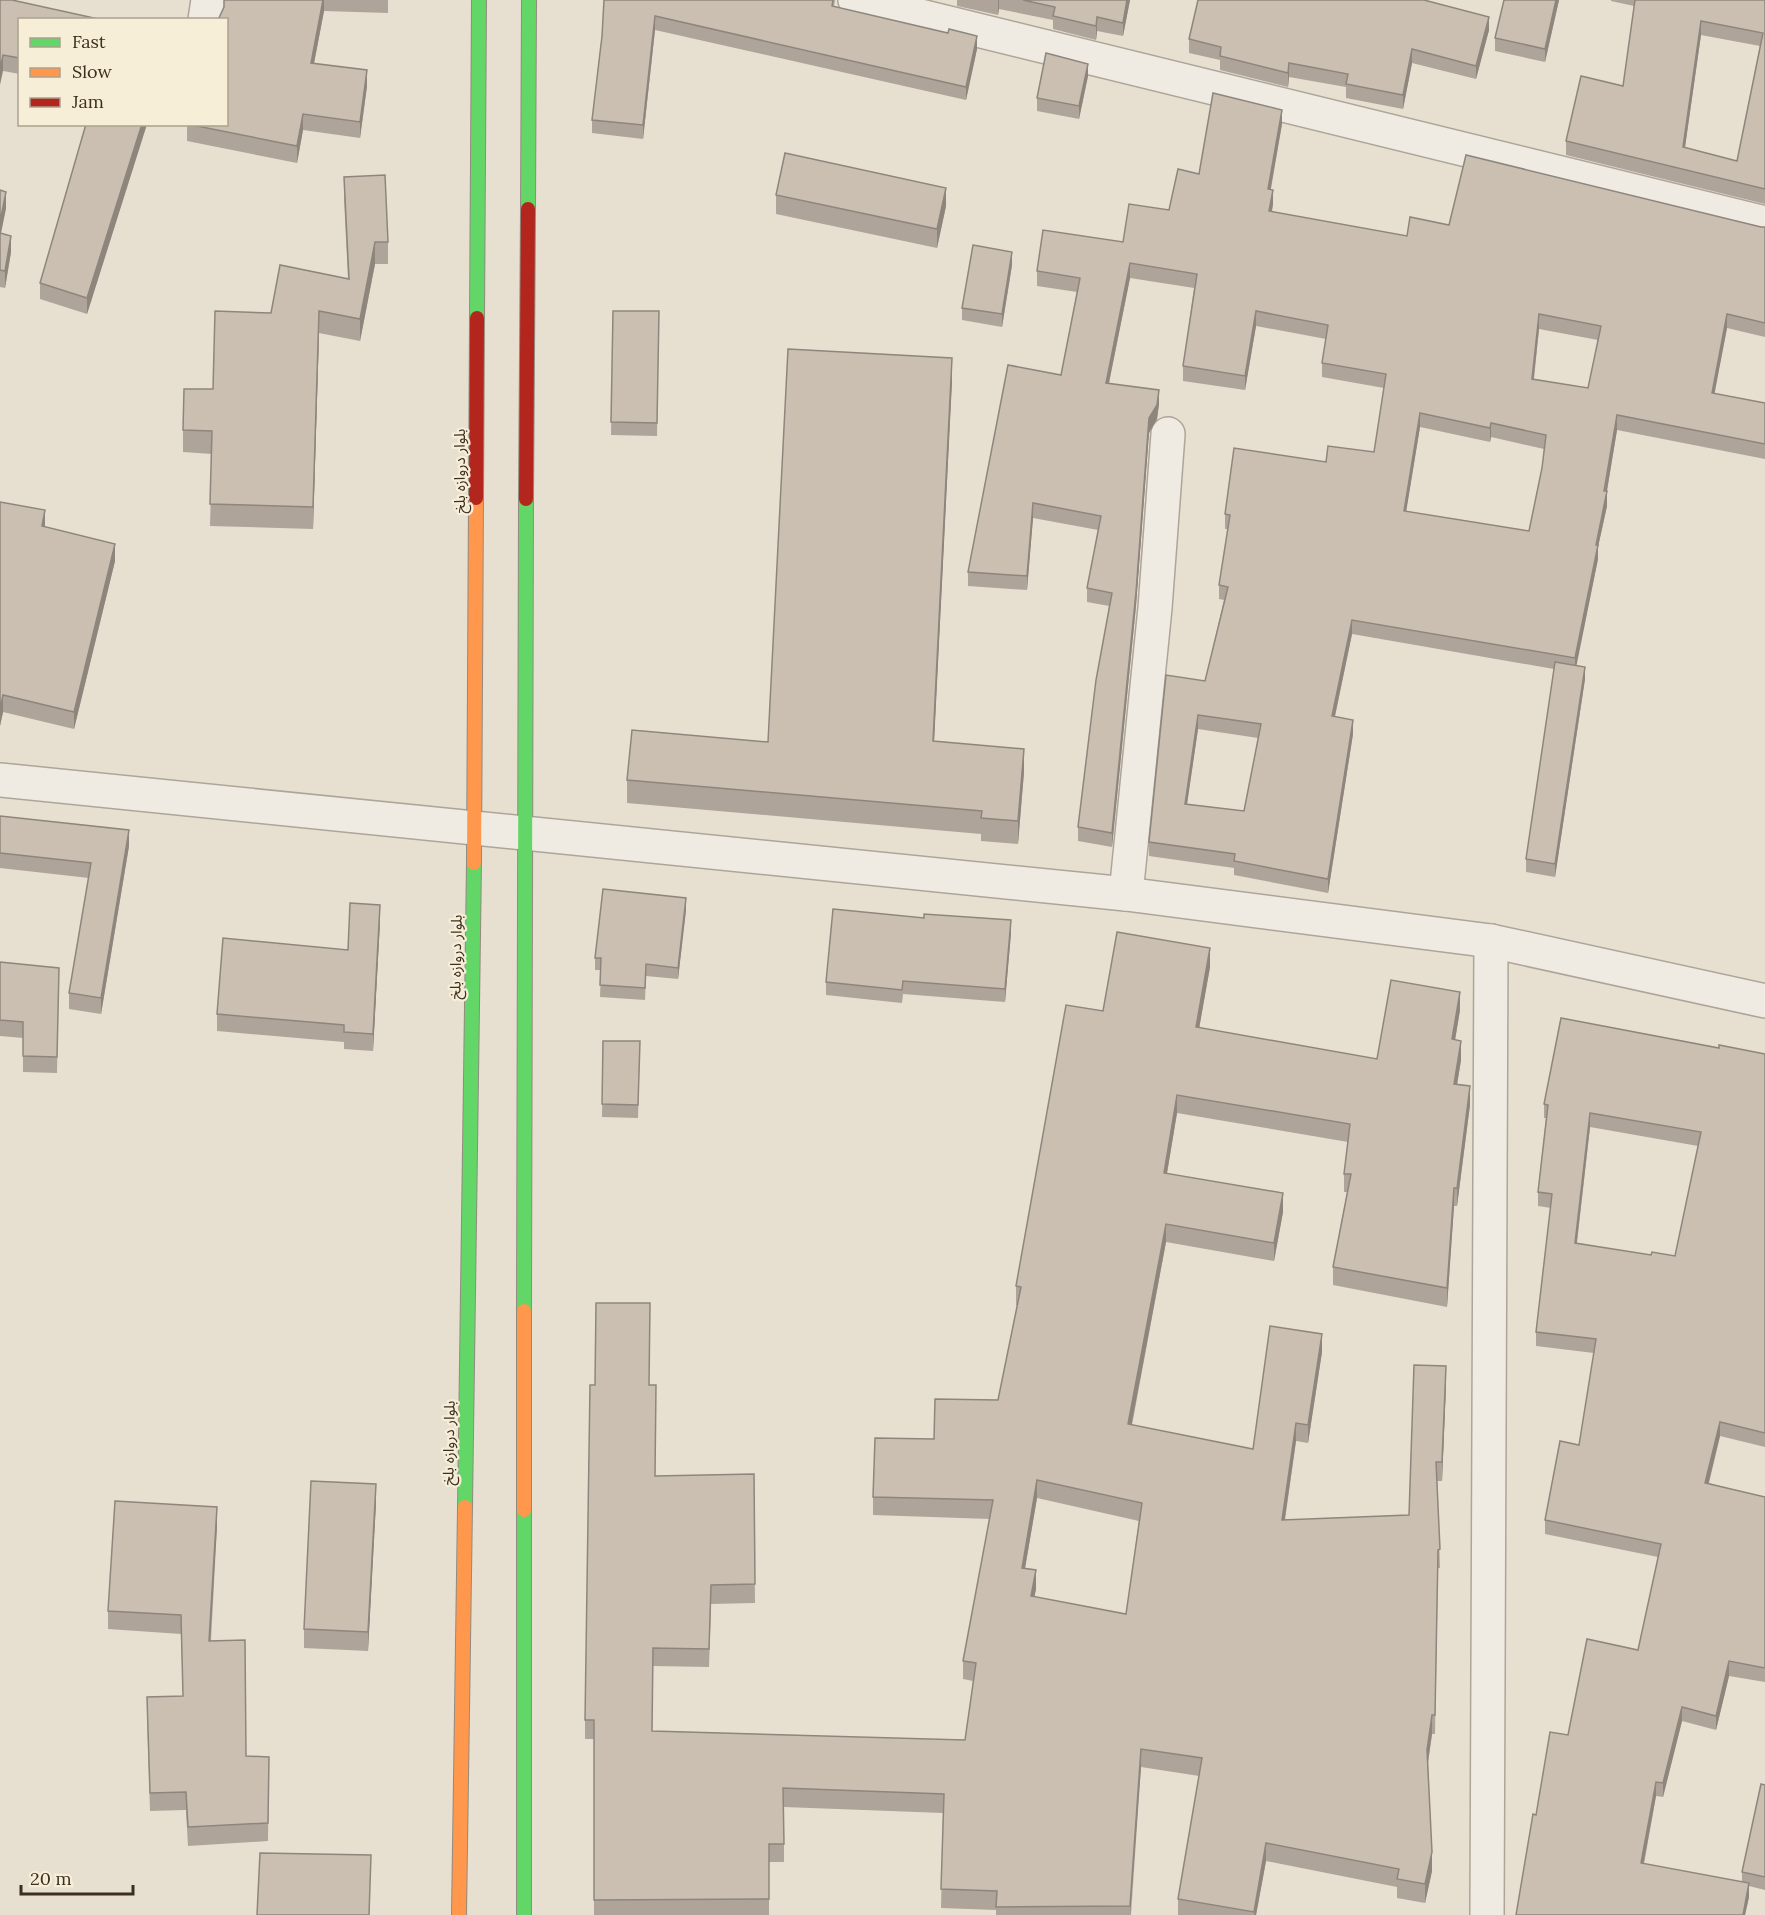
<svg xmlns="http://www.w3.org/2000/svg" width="1765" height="1915" viewBox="0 0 1765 1915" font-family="Lora,'Noto Sans Arabic',serif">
<rect width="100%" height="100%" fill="#e7e0d1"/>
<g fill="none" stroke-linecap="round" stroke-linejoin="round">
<defs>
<g id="street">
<polyline points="855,0 1765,223"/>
<polyline points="205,20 208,0"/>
<polyline points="0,780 1126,894 1491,941 1765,1001"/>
<polyline points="1126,894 1155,608 1168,434"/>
<polyline points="1487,1915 1491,941"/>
</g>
<g id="fast">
<polyline points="528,209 529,0"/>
<polyline points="477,318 479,0"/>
<polyline points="524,1311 526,499"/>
<polyline points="465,1507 474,863"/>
<polyline points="524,1510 524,1915"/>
</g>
<g id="slow">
<polyline points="474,863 476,498"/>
<polyline points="524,1311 524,1510"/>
<polyline points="459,1915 465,1507"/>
</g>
<g id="jam">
<polyline points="476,498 477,318"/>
<polyline points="526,499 528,209"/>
</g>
</defs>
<use href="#street" stroke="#ada599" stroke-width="36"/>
<use href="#fast" stroke="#928b80" stroke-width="16"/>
<use href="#slow" stroke="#928b80" stroke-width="16"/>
<use href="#jam" stroke="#928b80" stroke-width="16"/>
<use href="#street" stroke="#efebe3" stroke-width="33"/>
<use href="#fast" stroke="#63d668" stroke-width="14"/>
<use href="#slow" stroke="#ff974d" stroke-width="14"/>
<use href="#jam" stroke="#b3261e" stroke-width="14"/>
</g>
<g fill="#afa499" fill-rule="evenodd">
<polygon points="0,0 20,20 20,74 3,71"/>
<polygon points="224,0 388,0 388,13 324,11 314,63 367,86 360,138 303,130 297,163 187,141 187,124 226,124"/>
<polygon points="604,0 835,0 834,7 977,49 966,100 655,30 643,139 592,133 592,120 602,36"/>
<polygon points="957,0 1130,0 1123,36 1097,31 1096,40 1053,29 1053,20 999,9 998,15 957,6"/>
<polygon points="1504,0 1559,0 1545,62 1495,51 1495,38"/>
<path d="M1611,0H1765V204L1566,155V141L1623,86L1634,6L1611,1ZM1701,35L1760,46L1737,161L1685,147Z"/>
<polygon points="1489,30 1476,79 1412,63 1403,109 1346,98 1346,87 1289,77 1288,87 1220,70 1220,60 1189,53 1189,39"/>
<polygon points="1088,76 1079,119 1037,111 1037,98"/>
<polygon points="147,124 87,314 40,299 40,283"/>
<path d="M1282,124L1271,189L1273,204L1272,212L1407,236L1449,225L1765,227V337L1727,328L1714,393L1765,403V459L1617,430L1607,491V506L1598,547V559L1576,665L1585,679L1555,877L1526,872V859L1554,669L1352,634L1335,716L1353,734L1328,893L1234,875V868L1149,856V842L1205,681L1224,600L1219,599V585L1228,529H1225V514L1326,462L1374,452L1384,388L1322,377V363L1326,339L1256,326L1245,390L1183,381V366L1194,288L1130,278L1109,383L1159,404L1157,419L1149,433L1136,606L1112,847L1078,841V827L1109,606L1087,602V588L1098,530L1033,518L1027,590L968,586V572L1061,375L1077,292L1037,286V271L1123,242L1169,210L1199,174ZM1539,329L1598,340L1588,388L1534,379ZM1420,427L1490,442L1491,437L1544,449L1542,468L1529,531L1406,511ZM1198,729L1258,738L1244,811L1187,804Z"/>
<polygon points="344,177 388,242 388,264 375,264 360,341 319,333 313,529 210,526 212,454 183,452 183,430 271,313 348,279 344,199"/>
<polygon points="0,190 6,208 1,233 11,252 5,288 0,287"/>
<polygon points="776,195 946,206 937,248 776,214"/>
<polygon points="1012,265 1002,327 962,320 962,308"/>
<polygon points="613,311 659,311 657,436 611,435"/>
<polygon points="952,381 934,741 1024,772 1018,844 981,841 981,834 627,803 627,780 768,742"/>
<polygon points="0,502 45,527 115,561 74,729 3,712 0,726"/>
<polygon points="0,816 129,846 101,1014 69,1009 69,993 89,878 0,868"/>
<polygon points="686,910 678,979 646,976 645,1000 600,997 601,970 595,970 595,958"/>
<polygon points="380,922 373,1051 344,1049 344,1042 217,1031 217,1014 348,950"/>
<polygon points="1011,933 1005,1002 903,994 902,1003 826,995 826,982"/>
<polygon points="0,962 59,968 57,1073 23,1072 23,1038 0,1036"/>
<path d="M1210,967L1199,1028L1377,1059L1460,1010L1455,1040L1461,1060L1457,1085L1470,1105L1457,1206H1454L1447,1307L1333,1285V1267L1347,1192H1344V1174L1348,1142L1177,1113L1167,1173L1283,1212L1274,1261L1166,1242L1132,1425L1253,1449L1322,1352L1308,1443L1296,1441L1285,1520L1409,1515L1446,1385L1442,1481H1437L1440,1568H1438L1435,1734H1432L1428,1763L1432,1871L1425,1903L1397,1898V1887L1266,1861L1256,1915H1178V1899L1199,1776L1141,1767L1131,1915H996V1910L941,1908L943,1813L784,1807V1862H769V1915H594V1739H585V1720L595,1385H649L655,1476L754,1474L755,1603L711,1604L709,1667L653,1666L652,1731L965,1740L973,1681L963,1679V1661L990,1519L873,1515V1497L934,1439L998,1400L1017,1305H1016V1286L1103,1011ZM1037,1498L1139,1521L1126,1614L1034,1597L1036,1589L1025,1568Z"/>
<polygon points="603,1041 640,1041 638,1118 602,1117"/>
<path d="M1719,1048L1765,1054V1447L1720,1436L1709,1483L1765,1497V1682L1729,1676L1716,1730L1682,1721L1663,1797L1656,1796L1644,1864L1742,1882V1872L1765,1785V1890L1749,1886V1897L1745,1915L1536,1815L1568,1735L1638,1650L1658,1557L1545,1534V1520L1579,1445L1594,1353L1536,1346V1332L1551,1208L1538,1206V1192L1546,1118H1544V1104ZM1590,1127L1698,1146L1675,1256L1651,1255L1577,1243Z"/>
<polygon points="376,1503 368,1651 304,1648 304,1629"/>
<polygon points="217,1526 211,1641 246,1756 269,1757 268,1841 188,1846 186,1810 150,1811 147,1715 147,1697 183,1696 181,1634 108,1629 108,1611"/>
</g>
<g fill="#8e867d">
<polygon points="323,0 324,0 324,11 311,79 311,63"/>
<polygon points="998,0 999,0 999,9 998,15"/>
<polygon points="1127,0 1130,0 1123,36 1123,23"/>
<polygon points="1556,0 1559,0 1545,62 1545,49"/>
<polygon points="655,16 655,30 643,139 643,125"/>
<polygon points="1097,17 1097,31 1096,40 1096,26"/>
<polygon points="1489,17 1489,30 1476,79 1476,66"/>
<polygon points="1701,21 1701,35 1683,161 1683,147"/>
<polygon points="977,36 977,49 966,100 966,87"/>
<polygon points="1412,49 1412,63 1403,109 1403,95"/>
<polygon points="3,55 3,71 0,85 0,69"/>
<polygon points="1289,63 1289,77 1288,87 1288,73"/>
<polygon points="1088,64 1088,76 1079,119 1079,106"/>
<polygon points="367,70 367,86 360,138 360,122"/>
<polygon points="1282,110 1282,124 1268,203 1268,189"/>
<polygon points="303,114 303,130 297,163 297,146"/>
<polygon points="142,124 147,124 87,314 87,298"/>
<polygon points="946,188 946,206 937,248 937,229"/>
<polygon points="1273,190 1273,204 1269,226 1269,211"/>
<polygon points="6,192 6,208 0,238 0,222"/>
<polygon points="11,236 11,252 5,288 5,271"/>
<polygon points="375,242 375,264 360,341 360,319"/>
<polygon points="1012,252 1012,265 1002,327 1002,314"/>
<polygon points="1130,263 1130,278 1106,397 1106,383"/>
<polygon points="319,311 319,333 313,529 313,507"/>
<polygon points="1256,311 1256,326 1245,390 1245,376"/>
<polygon points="1539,314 1539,329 1532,393 1532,379"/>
<polygon points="1727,314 1727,328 1712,407 1712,393"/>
<polygon points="952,358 952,381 933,764 933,741"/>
<polygon points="1159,390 1159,404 1157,419 1149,433 1136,606 1112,847 1112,833 1149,418"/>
<polygon points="1420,413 1420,427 1404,525 1404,511"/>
<polygon points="1617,415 1617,430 1606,496 1607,491 1607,506 1598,547 1598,559 1575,673 1575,658 1596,545"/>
<polygon points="1491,423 1491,437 1490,442 1490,428"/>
<polygon points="1033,503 1033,518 1027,590 1027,576"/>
<polygon points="45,510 45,527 42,526"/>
<polygon points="115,544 115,561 74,729 74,712"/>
<polygon points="1352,620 1352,634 1332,730 1332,716"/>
<polygon points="1585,667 1585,679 1555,877 1555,864"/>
<polygon points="3,695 3,712 0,726 0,709"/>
<polygon points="1198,715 1198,729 1185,818 1185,804"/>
<polygon points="1353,720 1353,734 1328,893 1328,879"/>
<polygon points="1024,749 1024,772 1018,844 1018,821"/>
<polygon points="129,830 129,846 101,1014 101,998"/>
<polygon points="686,898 686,910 678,979 678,968"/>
<polygon points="380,905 380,922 373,1051 373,1034"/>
<polygon points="1011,920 1011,933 1005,1002 1005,989"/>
<polygon points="1210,948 1210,967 1196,1046 1196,1027"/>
<polygon points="1460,992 1460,1010 1452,1058 1452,1039"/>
<polygon points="1461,1041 1461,1060 1454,1103 1454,1084"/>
<polygon points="1470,1086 1470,1105 1457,1206 1457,1188"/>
<polygon points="1177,1095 1177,1113 1164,1191 1164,1173"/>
<polygon points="1590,1113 1590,1127 1575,1257 1575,1243"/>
<polygon points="1454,1188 1454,1206 1447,1307 1447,1288"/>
<polygon points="1283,1193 1283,1212 1274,1261 1274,1243"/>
<polygon points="1166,1224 1166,1242 1128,1443 1128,1424"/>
<polygon points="1322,1334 1322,1352 1308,1443 1308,1425"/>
<polygon points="1446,1366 1446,1385 1442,1481 1442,1462"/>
<polygon points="1720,1422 1720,1436 1705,1497 1705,1483"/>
<polygon points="1296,1423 1296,1441 1282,1538 1282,1520"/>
<polygon points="1037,1480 1037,1498 1022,1586 1022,1568"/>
<polygon points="376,1484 376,1503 368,1651 368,1632"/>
<polygon points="217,1507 217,1526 209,1660 209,1641"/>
<polygon points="1036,1570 1036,1589 1031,1615 1031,1596"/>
<polygon points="1729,1661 1729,1676 1716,1730 1716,1716"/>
<polygon points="1682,1707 1682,1721 1663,1797 1663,1783"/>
<polygon points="1432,1715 1432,1734 1427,1768 1427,1750"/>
<polygon points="1141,1749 1141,1767 1130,1915 1130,1906"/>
<polygon points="1656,1782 1656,1796 1641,1877 1641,1863"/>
<polygon points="1266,1843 1266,1861 1256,1915 1254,1915"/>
<polygon points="1432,1852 1432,1871 1425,1903 1425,1884"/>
<polygon points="1749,1883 1749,1897 1745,1915 1743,1915"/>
</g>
<g fill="#cbbfb2" stroke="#8e867d" stroke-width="1.5" fill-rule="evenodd">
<polygon points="0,0 12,0 103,20 20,20 20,58 3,55 0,69"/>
<polygon points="224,0 323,0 311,63 367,70 360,122 303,114 297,146 187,124 226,124 226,20 218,20 224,7"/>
<polygon points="604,0 833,0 832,6 948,33 949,29 977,36 966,87 655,16 643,125 592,120 602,36"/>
<polygon points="1023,0 1127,0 1123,23 1097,17 1096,26 1053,16 1055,7"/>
<polygon points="1198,0 1424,0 1489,17 1476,66 1412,49 1403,95 1346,84 1348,74 1289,63 1288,73 1220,56 1221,47 1189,39"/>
<polygon points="1504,0 1556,0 1545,49 1495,38"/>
<path d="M1635,0H1765V189L1566,141L1581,76L1623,86ZM1701,21L1763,33L1737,161L1683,147Z"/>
<polygon points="1046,53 1088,64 1079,106 1037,98"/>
<path d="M1213,93L1282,110L1268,189L1273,190L1269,211L1407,236L1410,217L1449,225L1466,155L1761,227H1765V323L1727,314L1712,393L1765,403V444L1617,415L1604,491H1607L1596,545H1598L1575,658L1352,620L1332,716L1353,720L1328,879L1234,861L1235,854L1149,842L1166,675L1205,681L1228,587L1219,585L1230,515L1225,514L1234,448L1326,462L1328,446L1374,452L1386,374L1322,363L1328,325L1256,311L1245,376L1183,366L1197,274L1130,263L1106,383L1159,390L1157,405L1149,418L1136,592L1112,833L1078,827L1096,680L1112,593L1087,588L1101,516L1033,503L1027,576L968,572L1008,365L1061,375L1080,278L1037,271L1043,230L1123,242L1129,204L1169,210L1178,169L1199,174ZM1539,314L1601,326L1588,388L1532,379ZM1420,413L1490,428L1491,423L1546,435L1542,468L1529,531L1404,511ZM1198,715L1261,724L1244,811L1185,804Z"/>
<polygon points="86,124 142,124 87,298 40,283"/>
<polygon points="785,153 946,188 937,229 776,195"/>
<polygon points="385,175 388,242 375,242 360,319 319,311 313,507 210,504 212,431 183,430 184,389 213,389 215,311 271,313 280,265 349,279 344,177"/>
<polygon points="0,190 6,192 0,222"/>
<polygon points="0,233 11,236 5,271 0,270"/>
<polygon points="973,245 1012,252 1002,314 962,308"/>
<polygon points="613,311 659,311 657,423 611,422"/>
<polygon points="788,349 952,358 933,741 1024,749 1018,821 981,818 982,811 627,780 632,730 768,742"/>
<polygon points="0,502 45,510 42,526 115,544 74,712 3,695 0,709"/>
<polygon points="1555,662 1585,667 1555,864 1526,859"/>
<polygon points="0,816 129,830 101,998 69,993 91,863 0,853"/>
<polygon points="603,889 686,898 678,968 646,964 645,988 600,985 601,958 595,958"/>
<polygon points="350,903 380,905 373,1034 344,1032 344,1025 217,1014 223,938 348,950"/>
<polygon points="833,909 924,918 924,914 1011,920 1005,989 903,981 902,990 826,982"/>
<path d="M1117,932L1210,948L1196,1027L1377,1059L1391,980L1460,992L1452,1039L1461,1041L1454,1084L1470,1086L1457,1188H1454L1447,1288L1333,1267L1351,1174H1344L1350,1124L1177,1095L1164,1173L1283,1193L1274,1243L1166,1224L1128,1424L1253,1449L1270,1326L1322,1334L1308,1425L1296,1423L1282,1520L1409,1515L1414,1365L1446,1366L1442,1462H1436L1440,1549L1438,1550L1435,1715H1432L1427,1750L1432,1852L1425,1884L1397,1879L1399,1869L1266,1843L1254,1912L1178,1899L1202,1758L1141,1749L1130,1906L996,1907L997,1891L941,1889L944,1794L783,1788L784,1844H769V1899L594,1900V1720H585L590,1385H595L596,1303H650L649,1385H656L655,1476L754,1474L755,1584L711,1585L709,1649L653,1648L652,1731L965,1740L976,1663L963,1661L993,1500L873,1497L875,1438L934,1439L935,1399L998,1400L1021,1287L1016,1286L1066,1005L1103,1011ZM1037,1480L1142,1503L1126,1614L1031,1596L1036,1570L1022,1568Z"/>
<polygon points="0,962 59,968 57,1057 23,1056 23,1022 0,1020"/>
<path d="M1561,1018L1719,1048V1045L1765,1054V1433L1720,1422L1705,1483L1765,1497V1668L1729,1661L1716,1716L1682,1707L1663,1783L1656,1782L1641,1863L1749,1883L1743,1915H1516L1533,1814L1536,1815L1550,1732L1568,1735L1587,1639L1638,1650L1661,1544L1545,1520L1560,1441L1579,1445L1596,1339L1536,1332L1552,1194L1538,1192L1548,1105L1544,1104ZM1590,1113L1701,1132L1675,1256L1652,1252L1651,1255L1575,1243Z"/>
<polygon points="603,1041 640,1041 638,1105 602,1104"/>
<polygon points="311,1481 376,1484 368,1632 304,1629"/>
<polygon points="115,1501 217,1507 209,1641 245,1640 246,1756 269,1757 268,1823 188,1827 186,1792 150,1793 147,1697 183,1696 181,1615 108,1611"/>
<polygon points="1761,1784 1765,1785 1765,1877 1742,1872"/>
<polygon points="260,1853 371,1855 369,1915 257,1915"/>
</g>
<g text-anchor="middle" stroke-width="4.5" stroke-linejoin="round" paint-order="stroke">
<g font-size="15" fill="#3d2e20" stroke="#f7eed8">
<text transform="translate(460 471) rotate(-90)" y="5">بلوار دروازه بلخ</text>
<text transform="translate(456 957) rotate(-89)" y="5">بلوار دروازه بلخ</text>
<text transform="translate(449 1443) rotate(-89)" y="5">بلوار دروازه بلخ</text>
</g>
</g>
<rect x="18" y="18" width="210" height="108" fill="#f7eed8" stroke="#ada18e" stroke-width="1.5"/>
<rect x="30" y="38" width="30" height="9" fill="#63d668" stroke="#ada18e" stroke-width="1.5"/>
<text x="72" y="48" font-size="18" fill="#3d2e20">Fast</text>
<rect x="30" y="68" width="30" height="9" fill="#ff974d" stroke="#ada18e" stroke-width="1.5"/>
<text x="72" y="78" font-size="18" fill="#3d2e20">Slow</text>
<rect x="30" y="98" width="30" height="9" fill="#b3261e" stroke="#ada18e" stroke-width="1.5"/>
<text x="72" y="108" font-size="18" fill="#3d2e20">Jam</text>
<path d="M21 1885v9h112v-9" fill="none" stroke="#3d2e20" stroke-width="3"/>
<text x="30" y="1885" font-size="18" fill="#3d2e20" stroke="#f7eed8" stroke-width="4.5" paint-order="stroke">20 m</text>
</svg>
